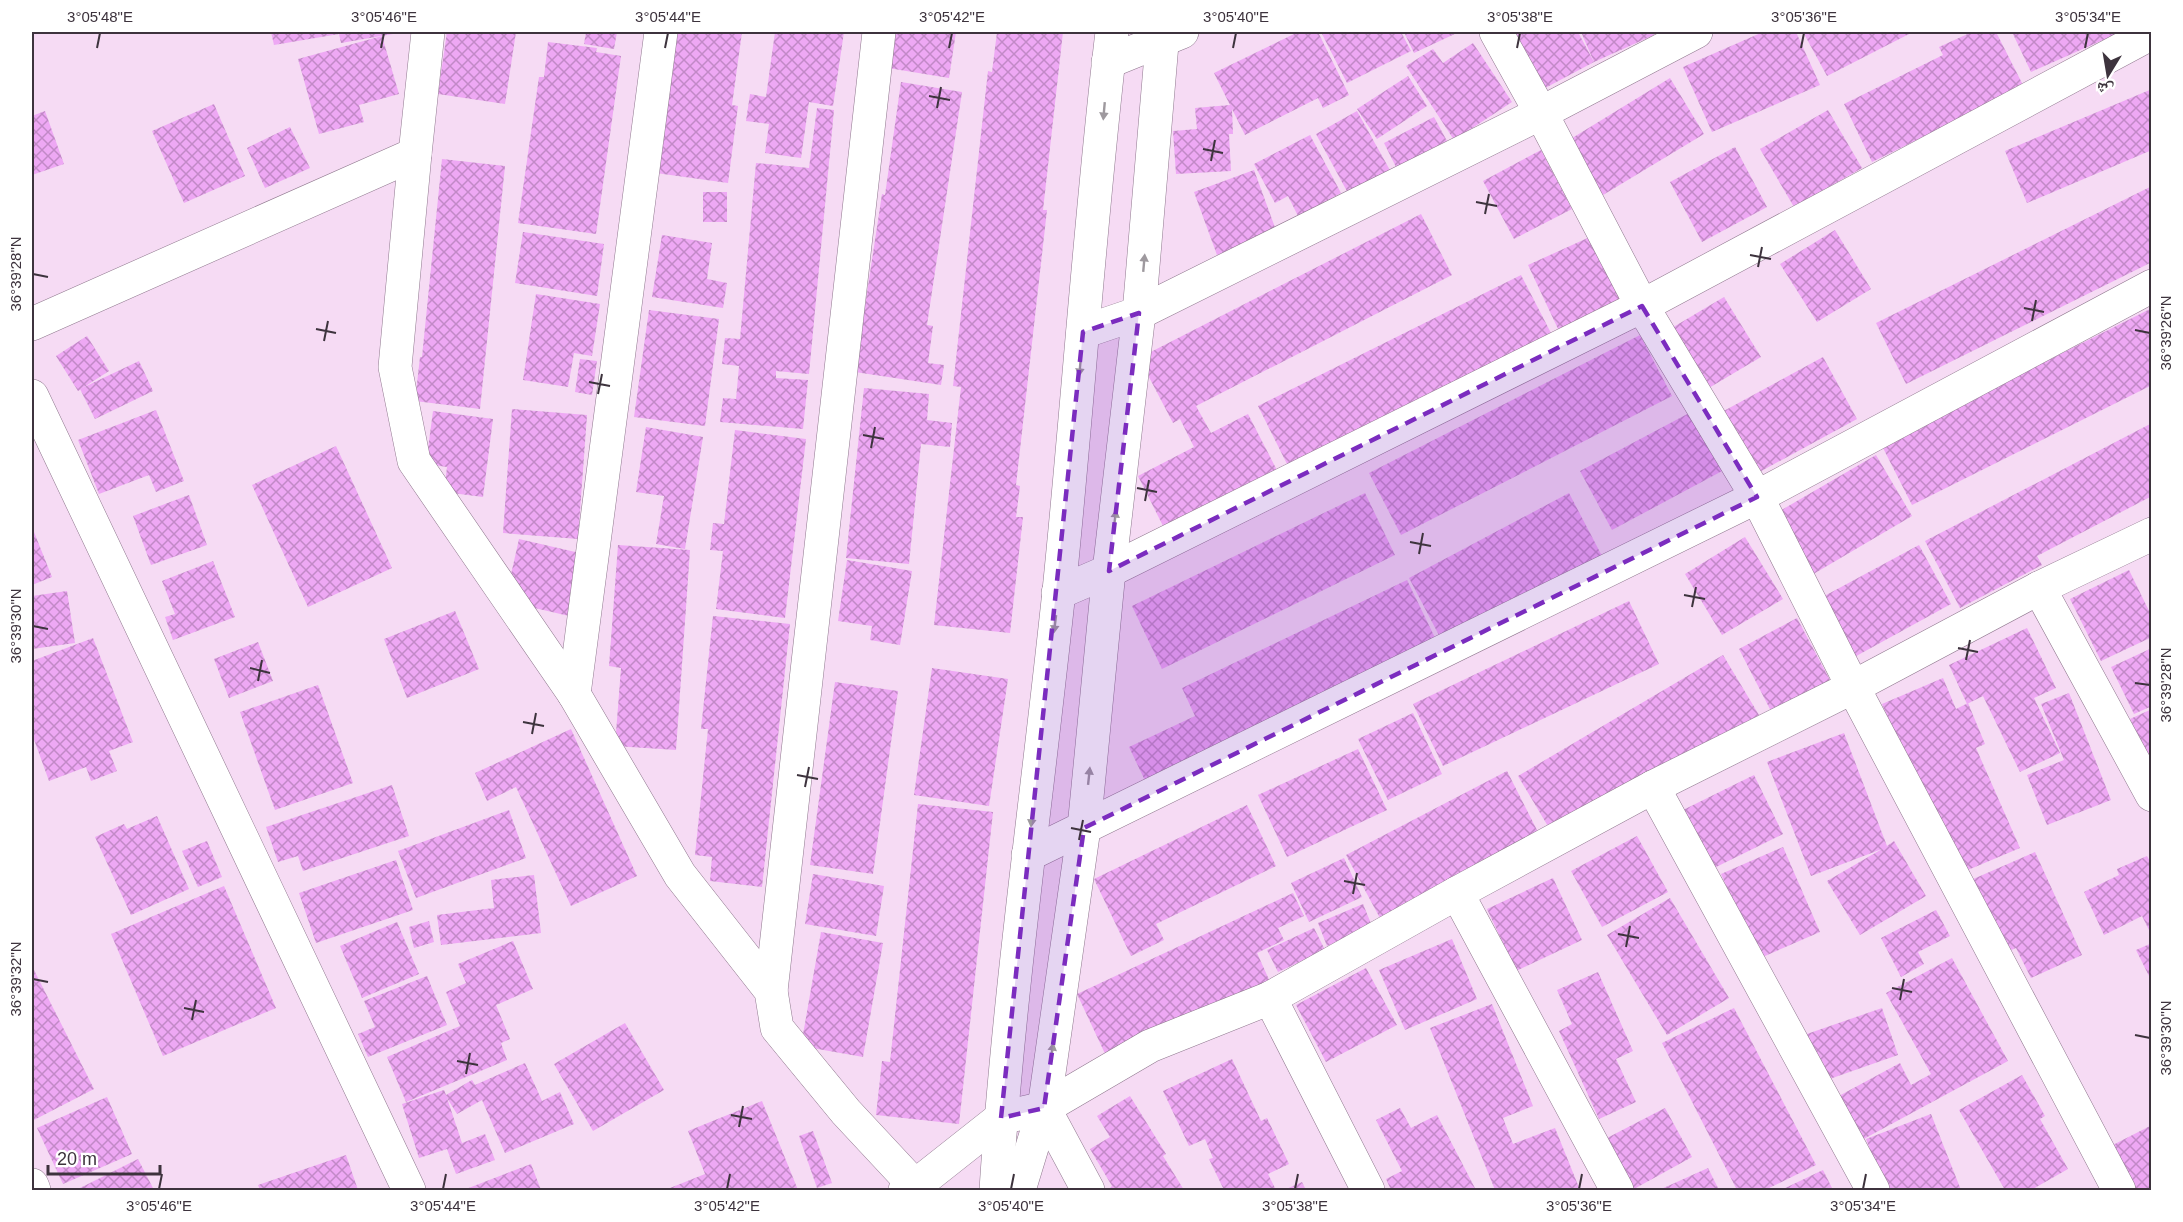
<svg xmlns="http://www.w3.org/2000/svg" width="2183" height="1222" viewBox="0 0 2183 1222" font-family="Arial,'Noto Naskh Arabic',sans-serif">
<defs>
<pattern id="building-cross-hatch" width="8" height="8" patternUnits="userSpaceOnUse" patternTransform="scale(1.5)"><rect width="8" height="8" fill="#eea8f4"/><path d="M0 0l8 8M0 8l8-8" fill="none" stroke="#c289c7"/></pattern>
</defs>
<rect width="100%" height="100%" fill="#f6dbf4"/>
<g fill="url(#building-cross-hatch)">
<polygon points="271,32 393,32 393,34 341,43 339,34 274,45"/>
<polygon points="447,32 516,32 505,104 438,94"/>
<polygon points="586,32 617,32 614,49 584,44"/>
<polygon points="675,32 742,32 732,105 738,106 728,183 656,173"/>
<polygon points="775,32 844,32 833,106 809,102 801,158 765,153 769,124 746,121 750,94 766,97"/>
<polygon points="891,32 956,32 949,78 888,68"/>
<polygon points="997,32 1063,32 1043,210 1047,210 1016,485 1020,486 1016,517 1023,517 1010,633 934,625 961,387 953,386 988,71 992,72"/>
<polygon points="1298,32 1318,32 1349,95 1323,108 1318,98 1245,135 1232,109 1233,134 1229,134 1231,171 1176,174 1173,131 1197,129 1195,108 1230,105 1214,73"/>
<polygon points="1321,32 1401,32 1411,51 1347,83"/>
<polygon points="1404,32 1459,32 1414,53"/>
<polygon points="1499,32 1578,32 1594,62 1532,95"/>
<polygon points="1581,32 1652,32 1654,35 1594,62"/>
<polygon points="1763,32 1796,32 1820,85 1712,132 1683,67"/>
<polygon points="1803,32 1913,32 1827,76"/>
<polygon points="1972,32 1996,32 2024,87 1872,162 1844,104 1943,55 1939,47"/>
<polygon points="2012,32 2121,32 2031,72"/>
<polygon points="382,36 399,94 359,105 364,122 319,134 298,59"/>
<polygon points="548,42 597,48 596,52 621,56 596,234 518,223 539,77 544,77"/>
<polygon points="1473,43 1512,102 1454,140 1406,66 1433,49 1443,63"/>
<polygon points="1408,76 1427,106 1377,139 1357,109"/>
<polygon points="1670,78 1704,134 1603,195 1569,140"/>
<polygon points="901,82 962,92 927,325 933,326 928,363 944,365 941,385 855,372 882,194 885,195"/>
<polygon points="2152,89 2152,150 2027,203 2005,151"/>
<polygon points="214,104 245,176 184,203 152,131"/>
<polygon points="817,108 834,110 809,374 776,371 776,378 808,380 803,429 720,422 723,398 736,399 739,366 722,364 725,338 740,339 756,163 809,168"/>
<polygon points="1828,110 1862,168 1794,207 1760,149"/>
<polygon points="45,111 64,164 32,175 32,116"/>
<polygon points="1357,111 1391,172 1349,195 1316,134"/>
<polygon points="1434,117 1447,141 1396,167 1384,143"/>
<polygon points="290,127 310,168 265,188 247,148"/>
<polygon points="1310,135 1341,193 1298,216 1288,196 1275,203 1254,164"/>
<polygon points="1735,147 1767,207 1702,242 1670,182"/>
<polygon points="1541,150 1572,209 1514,239 1483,181"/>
<polygon points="442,159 505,166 480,409 415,401 420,357 422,357"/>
<polygon points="1254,170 1277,233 1217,255 1194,192"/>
<polygon points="2152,186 2152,262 1906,384 1876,323"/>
<rect x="703" y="192" width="24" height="30"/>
<polygon points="1421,214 1452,275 1196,406 1211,433 1248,414 1280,476 1167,534 1138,476 1194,447 1180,419 1173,423 1139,358"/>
<polygon points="1835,230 1871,289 1817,322 1780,264"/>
<polygon points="523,232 604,244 597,296 515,283"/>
<polygon points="662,235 712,243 707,279 727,283 723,308 652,297"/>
<polygon points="1592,236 1622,302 1559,331 1528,265"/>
<polygon points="1521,275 1552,335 1290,470 1258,406"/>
<polygon points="536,294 600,304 592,356 574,353 568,387 523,380"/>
<polygon points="1724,297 1761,357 1702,392 1665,332"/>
<polygon points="2152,308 2152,385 1912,505 1881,444"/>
<polygon points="649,310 719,319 705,426 634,417"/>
<polygon points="1640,335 1672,396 1401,535 1369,473"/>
<polygon points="87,336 109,371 78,391 56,356"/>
<polygon points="1823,357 1857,419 1754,475 1720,413"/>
<polygon points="580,359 597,361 592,395 575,392"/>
<polygon points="139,361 153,391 95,419 80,389"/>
<polygon points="864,388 929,394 927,420 952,423 950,447 921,444 909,564 846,558"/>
<polygon points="512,409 587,415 578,539 503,533"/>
<polygon points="156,410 184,481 156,492 149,475 99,494 78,440"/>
<polygon points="433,411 493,419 483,497 444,492 447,467 426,464"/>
<polygon points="1693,411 1724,470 1612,530 1580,471"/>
<polygon points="2152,423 2152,496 2037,556 2042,565 1960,608 1925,541"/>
<polygon points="646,427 703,437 685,549 656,544 664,496 636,492"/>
<polygon points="735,430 806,439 785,618 716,609 723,551 710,550 713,523 724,524"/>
<polygon points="336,446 392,568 308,607 252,485"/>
<polygon points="1876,455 1912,516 1810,576 1773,515"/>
<polygon points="1365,493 1395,555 1162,669 1132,606"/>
<polygon points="1569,493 1602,556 1442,641 1409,578"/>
<polygon points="189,495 207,545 151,565 133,516"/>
<polygon points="32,527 52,577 32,585"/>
<polygon points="1745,537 1783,599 1722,635 1685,574"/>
<polygon points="519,539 584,554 569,616 505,601"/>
<polygon points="618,545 690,550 676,750 615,746 621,668 609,666"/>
<polygon points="1919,545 1951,604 1849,660 1817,600"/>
<polygon points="847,560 912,571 900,645 870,640 872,626 838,621"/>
<polygon points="213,561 235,617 173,640 165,617 175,614 162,581"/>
<polygon points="2129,570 2152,617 2152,637 2101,661 2070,599"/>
<polygon points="1407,580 1439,646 1149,789 1129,747 1195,716 1182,688"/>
<polygon points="67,591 75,643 32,649 32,596"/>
<polygon points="1629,601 1659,664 1443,766 1413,704"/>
<polygon points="455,611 479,669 407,698 384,639"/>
<polygon points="713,616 790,624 762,887 710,881 712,857 695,855 708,729 701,729"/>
<polygon points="1797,618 1832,684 1773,715 1739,649"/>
<polygon points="2027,628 2056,688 2034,698 2060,753 2020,772 1983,696 1967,704 1949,665"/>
<polygon points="93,638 133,742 109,751 117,771 91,781 86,767 49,781 32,734 32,661"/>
<polygon points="258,642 273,681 229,698 214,659"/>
<polygon points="2152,648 2152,706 2134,714 2111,667"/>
<polygon points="1723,655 1759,715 1608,803 1552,833 1518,776"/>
<polygon points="932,668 1008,679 989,806 914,795"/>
<polygon points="1943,678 1956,709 1968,703 1985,744 1976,748 2020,848 1956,875 1882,704"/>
<polygon points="835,682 898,691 873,874 810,865"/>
<polygon points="318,685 353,783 275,810 240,712"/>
<polygon points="2069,693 2111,800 2047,825 2027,775 2064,760 2041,704"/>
<polygon points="2152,709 2152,764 2130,719"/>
<polygon points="1413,713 1442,774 1388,800 1358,739"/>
<polygon points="571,729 637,876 571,906 516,787 487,801 475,773"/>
<polygon points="1844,733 1887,846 1894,841 1926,896 1860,935 1827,881 1882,849 1811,876 1767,762"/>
<polygon points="1358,749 1387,810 1287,857 1258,795"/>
<polygon points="1507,771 1541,838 1381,920 1346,855"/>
<polygon points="1754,775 1783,834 1708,871 1679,812"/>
<polygon points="392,785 409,836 303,871 298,856 278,862 266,827"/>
<polygon points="918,804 993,812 959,1124 876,1115 882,1061 890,1062"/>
<polygon points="1247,805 1276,866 1156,924 1164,940 1131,956 1094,879"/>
<polygon points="509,810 526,858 416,898 398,851"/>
<polygon points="157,816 189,889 131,915 95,837 124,824 127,829"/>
<polygon points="1637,836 1668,892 1602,927 1571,871"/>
<polygon points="207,841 222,877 198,887 182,851"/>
<polygon points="1783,847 1820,932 1758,959 1721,874"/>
<polygon points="2035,852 2082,955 2031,978 2016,948 2004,953 1971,880"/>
<polygon points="2147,856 2152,865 2152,936 2142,916 2104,935 2084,892 2119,875 2117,869"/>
<polygon points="1344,858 1362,897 1309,922 1291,883"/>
<polygon points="396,860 413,910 316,943 299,893"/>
<polygon points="813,874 884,886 876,936 805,924"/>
<polygon points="534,875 541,933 441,945 437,915 494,908 491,880"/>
<polygon points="1553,878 1582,940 1516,971 1487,909"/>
<polygon points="224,886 276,1008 163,1056 111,934"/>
<polygon points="1293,893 1304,916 1278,928 1284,940 1257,953 1271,984 1108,1060 1077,994"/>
<polygon points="1670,898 1729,998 1667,1035 1607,935"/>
<polygon points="1363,904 1372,926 1327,946 1318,923"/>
<polygon points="1936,910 1950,936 1918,952 1924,964 1901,977 1881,938"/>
<polygon points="429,921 434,942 414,948 409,927"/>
<polygon points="397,922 419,974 362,998 340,946"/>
<polygon points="1314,928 1325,950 1278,972 1267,950"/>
<polygon points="821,932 883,943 863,1057 801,1046"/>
<polygon points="1452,939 1477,999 1405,1030 1379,970"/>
<polygon points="513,941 533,989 496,1005 510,1039 501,1043 507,1060 406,1102 387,1057 460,1026 446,992 466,983 458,964"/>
<polygon points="2152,943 2152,982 2136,950"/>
<polygon points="1952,958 2008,1061 1860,1141 1837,1097 1900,1063 1911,1085 1931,1074 1886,993"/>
<polygon points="1366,968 1397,1025 1326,1062 1296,1005"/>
<polygon points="34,970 94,1089 32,1121 32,971"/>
<polygon points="1598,972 1633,1051 1616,1059 1636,1102 1599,1119 1559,1031 1572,1024 1557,990"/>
<polygon points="427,976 447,1025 368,1057 358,1034 375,1027 364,1001"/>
<polygon points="1492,1004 1533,1106 1503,1118 1513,1144 1555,1128 1580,1190 1495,1190 1430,1028"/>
<polygon points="1734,1008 1816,1165 1765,1190 1737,1190 1662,1043"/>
<polygon points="1882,1008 1898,1055 1821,1082 1804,1035"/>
<polygon points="625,1023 664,1090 593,1131 554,1064"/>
<polygon points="1232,1059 1261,1121 1267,1118 1289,1164 1268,1174 1276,1190 1224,1190 1209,1159 1213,1158 1205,1139 1189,1146 1163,1091"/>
<polygon points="525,1063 542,1101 560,1092 574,1124 505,1153 482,1100 457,1114 447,1098 462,1143 485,1134 495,1160 456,1174 447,1149 419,1158 402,1104 444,1090 446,1095 472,1080 475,1085"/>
<polygon points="2022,1075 2045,1116 2040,1119 2068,1169 2031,1190 2005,1190 1959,1110"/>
<polygon points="1130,1096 1166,1154 1163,1156 1184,1190 1112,1190 1110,1188 1112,1186 1090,1149 1110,1137 1097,1116"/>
<polygon points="107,1097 132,1154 63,1184 37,1128"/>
<polygon points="762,1101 798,1190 665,1190 705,1174 688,1131"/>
<polygon points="1400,1108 1411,1128 1437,1115 1476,1190 1391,1190 1386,1179 1402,1171 1376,1120"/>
<polygon points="1665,1108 1692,1157 1634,1189 1607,1138"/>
<polygon points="1931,1114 1961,1190 1886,1190 1866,1139"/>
<polygon points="2152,1125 2152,1190 2129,1190 2107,1148"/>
<polygon points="813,1131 832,1183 817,1188 799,1136"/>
<polygon points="346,1155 358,1190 260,1190 258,1185"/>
<polygon points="138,1159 154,1190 76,1190"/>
<polygon points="531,1164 541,1190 466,1190 466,1189"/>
<polygon points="1708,1168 1719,1190 1659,1190"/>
<polygon points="1823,1170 1833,1190 1781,1190"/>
<polygon points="1302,1182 1306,1190 1284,1190"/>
</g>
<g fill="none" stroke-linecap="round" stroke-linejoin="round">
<defs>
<g id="street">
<polyline points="428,32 415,154 395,367 414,461 574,694 680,875 771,991 777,1028 846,1112 915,1186"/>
<polyline points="1496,32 1541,113 1642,306 1757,497 1853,687 2119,1190"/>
<polyline points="1108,62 1182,32"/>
<polyline points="32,324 415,154"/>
<polyline points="1083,332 1139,313 1541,113 1696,32"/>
<polyline points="32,396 409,1190"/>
<polyline points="2039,588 2152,795"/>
<polyline points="1058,593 1109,571 1642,306 2152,33"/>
<polyline points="574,694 661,32"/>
<polyline points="1653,787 1873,1190"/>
<polyline points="1028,855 1757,497 2152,286"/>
<polyline points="1457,893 1617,1190"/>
<polyline points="771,991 879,32"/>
<polyline points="1270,998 1368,1190"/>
<polyline points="1044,1108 1088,1190"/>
<polyline points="32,1185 34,1190"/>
<polyline points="905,1190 915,1186 1001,1118 1044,1108 1150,1046 1270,998 1457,893 1653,787 1853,687 2039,588 2152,534"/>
</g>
<g id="secondary">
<path d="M996,1190C1009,990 1038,791 1059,591C1078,405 1090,217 1112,32"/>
<polyline points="1019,1190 1044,1108 1084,828 1109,571 1139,313 1163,32"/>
</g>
</defs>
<use href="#street" stroke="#8f788e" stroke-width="34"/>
<use href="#secondary" stroke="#8f788e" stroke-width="34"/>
<use href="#street" stroke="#fff" stroke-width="33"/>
<use href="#secondary" stroke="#fff" stroke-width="33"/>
</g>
<defs><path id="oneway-solid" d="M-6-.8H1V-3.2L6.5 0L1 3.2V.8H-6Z" transform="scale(1.5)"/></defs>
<g fill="#9e999e">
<use href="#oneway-solid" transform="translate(1104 111) rotate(95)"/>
<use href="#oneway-solid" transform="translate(1144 263) rotate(-85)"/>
<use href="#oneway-solid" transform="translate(1080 367) rotate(95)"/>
<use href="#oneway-solid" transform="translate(1115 519) rotate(-83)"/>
<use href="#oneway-solid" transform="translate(1055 624) rotate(97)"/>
<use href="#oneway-solid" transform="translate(1089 776) rotate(-84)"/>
<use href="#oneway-solid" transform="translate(1032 818) rotate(97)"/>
<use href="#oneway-solid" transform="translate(1052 1052) rotate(-82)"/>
</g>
<path fill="#7b2cbf" fill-opacity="0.2" stroke="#7b2cbf" stroke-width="4.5" stroke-dasharray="12 8" stroke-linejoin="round" d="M1642,306L1757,497L1084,828L1044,1108L1001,1118L1083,332L1139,313L1109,571Z"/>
<path fill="none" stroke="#3d333d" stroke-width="2" d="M97,48L100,33M381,48L384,33M665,48L668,33M949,48L952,33M1233,48L1236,33M1517,48L1520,33M1801,48L1804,33M2085,48L2088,33M929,96L950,100M937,108L941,87M1203,149L1223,153M1211,161L1215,140M1476,202L1497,206M1485,214L1489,194M1750,255L1771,259M1758,267L1762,247M33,274L48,277M2024,308L2044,312M2032,321L2036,300M316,329L336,333M2135,330L2150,333M324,341L328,321M589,382L610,386M598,394L602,374M863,435L884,439M871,448L875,427M1137,488L1157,492M1145,501L1149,480M1410,542L1431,546M1419,554L1423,533M1684,595L1705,599M1692,607L1696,587M33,626L48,629M1958,648L1978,652M1966,660L1970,640M250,668L270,673M258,681L262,660M2135,683L2150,685M523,722L544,726M532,734L536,713M797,775L818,779M805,787L809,767M1071,828L1091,832M1079,840L1083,820M1344,881L1365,885M1353,894L1357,873M1618,934L1639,938M1626,947L1630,926M33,979L48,982M1892,988L1912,992M1900,1000L1904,979M184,1008L204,1012M192,1020L196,1000M2135,1035L2150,1038M457,1061L478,1065M466,1074L470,1053M731,1115L752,1119M739,1127L743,1106M159,1189L162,1174M443,1189L446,1174M727,1189L730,1174M1011,1189L1014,1174M1295,1189L1298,1174M1579,1189L1582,1174M1863,1189L1866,1174"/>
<rect width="2183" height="1222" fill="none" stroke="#ffffff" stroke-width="66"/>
<g transform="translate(2108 75) rotate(191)" stroke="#ffffff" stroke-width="4.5" paint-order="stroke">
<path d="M0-4.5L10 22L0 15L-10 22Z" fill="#3d333d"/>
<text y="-9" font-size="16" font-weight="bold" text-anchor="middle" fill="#3d333d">ش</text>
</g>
<path d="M48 1165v9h112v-9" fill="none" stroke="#3d333d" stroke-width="3"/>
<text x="57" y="1165" font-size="18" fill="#3d333d" stroke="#ffffff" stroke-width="4.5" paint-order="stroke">20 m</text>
<rect x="33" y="33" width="2117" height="1156" fill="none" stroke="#3d333d" stroke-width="2"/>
<g font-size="15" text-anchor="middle" fill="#3d333d">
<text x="100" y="22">3°05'48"E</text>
<text x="384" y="22">3°05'46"E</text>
<text x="668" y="22">3°05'44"E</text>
<text x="952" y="22">3°05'42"E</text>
<text x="1236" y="22">3°05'40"E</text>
<text x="1520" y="22">3°05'38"E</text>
<text x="1804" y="22">3°05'36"E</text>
<text x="2088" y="22">3°05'34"E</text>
<text transform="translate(16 274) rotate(-90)" y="5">36°39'28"N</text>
<text transform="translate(2166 333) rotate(-90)" y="5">36°39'26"N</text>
<text transform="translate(16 626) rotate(-90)" y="5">36°39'30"N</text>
<text transform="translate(2166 685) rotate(-90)" y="5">36°39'28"N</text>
<text transform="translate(16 979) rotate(-90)" y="5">36°39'32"N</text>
<text transform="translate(2166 1038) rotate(-90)" y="5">36°39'30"N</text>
<text x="159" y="1211">3°05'46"E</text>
<text x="443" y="1211">3°05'44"E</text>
<text x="727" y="1211">3°05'42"E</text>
<text x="1011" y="1211">3°05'40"E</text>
<text x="1295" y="1211">3°05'38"E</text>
<text x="1579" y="1211">3°05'36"E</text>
<text x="1863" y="1211">3°05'34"E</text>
</g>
</svg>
